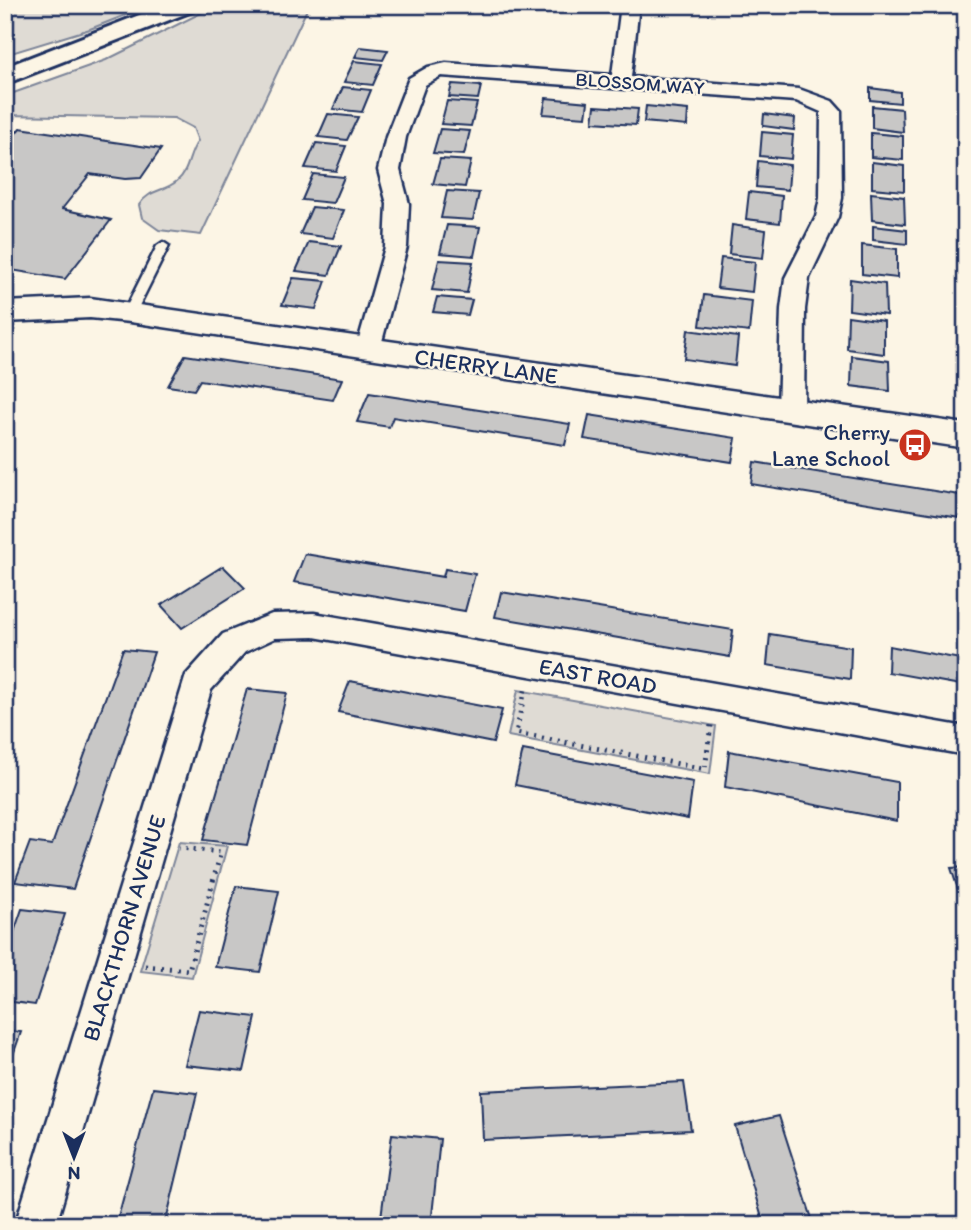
<svg xmlns="http://www.w3.org/2000/svg" width="971" height="1230" viewBox="0 0 971 1230" font-family="Itim,sans-serif">
<rect width="100%" height="100%" fill="#fcf5e5"/>
<filter id="ink" filterUnits="userSpaceOnUse"><feTurbulence type="fractalNoise" baseFrequency=".0143" numOctaves="2"/><feDisplacementMap in="SourceGraphic" scale="14" xChannelSelector="R" yChannelSelector="G"/><feConvolveMatrix kernelMatrix="1 2 1 2 8 2 1 2 1" color-interpolation-filters="sRGB"/></filter>
<g filter="url(#ink)">
<g fill="#dfdbd4" stroke="#7d8599" stroke-width="2">
<polygon points="5,5 151,5 90,29 5,55"/>
<path d="M217,5H309L201,235L159,230L142,218L139,205C149,189 164,192 177,181C190,170 188,154 198,141L193,128L174,118L5,115V96L106,60Z"/>
<polygon points="518,690 716,726 710,774 508,736"/>
<polygon points="179,842 227,846 192,977 140,971"/>
</g>
<g fill="#c8c7c6" stroke="#1b2f5e" stroke-width="2">
<polygon points="360,47 388,50 383,60 355,57"/>
<polygon points="354,61 382,64 373,85 344,82"/>
<polygon points="452,84 481,86 478,99 449,97"/>
<polygon points="343,87 371,90 362,112 333,109"/>
<polygon points="870,88 900,92 900,103 870,100"/>
<polygon points="546,98 588,102 586,117 543,114"/>
<polygon points="447,101 477,103 471,126 441,124"/>
<polygon points="595,106 638,109 636,125 593,122"/>
<polygon points="646,106 688,110 687,126 644,122"/>
<polygon points="872,106 902,109 903,132 872,128"/>
<polygon points="328,114 358,117 347,140 318,137"/>
<polygon points="764,114 795,118 794,130 763,126"/>
<polygon points="20,128 161,149 141,178 125,179 90,174 62,209 111,220 65,279 5,269 5,138 11,139"/>
<polygon points="440,129 470,131 464,155 433,153"/>
<polygon points="762,132 793,135 791,159 760,156"/>
<polygon points="871,133 903,136 903,160 871,157"/>
<polygon points="316,143 346,146 336,171 305,168"/>
<polygon points="440,159 471,161 465,187 433,184"/>
<polygon points="758,161 790,165 788,190 756,187"/>
<polygon points="872,162 904,166 904,191 872,188"/>
<polygon points="313,174 344,177 333,203 302,200"/>
<polygon points="447,191 479,193 473,220 441,218"/>
<polygon points="749,192 782,196 780,223 746,219"/>
<polygon points="871,193 904,197 905,224 872,220"/>
<polygon points="312,207 344,210 333,238 300,234"/>
<polygon points="447,225 480,227 474,256 440,253"/>
<polygon points="732,225 766,230 763,258 729,254"/>
<polygon points="873,226 907,230 907,244 873,240"/>
<polygon points="309,242 341,246 329,275 296,271"/>
<polygon points="862,245 897,249 897,278 862,274"/>
<polygon points="721,258 755,262 752,292 717,288"/>
<polygon points="439,260 473,262 467,293 432,290"/>
<polygon points="293,278 326,281 316,309 282,305"/>
<polygon points="850,279 885,284 886,315 849,310"/>
<polygon points="704,295 752,301 749,332 700,326"/>
<polygon points="437,297 472,300 468,315 433,312"/>
<polygon points="848,316 884,321 884,354 847,349"/>
<polygon points="688,330 738,337 735,366 684,359"/>
<polygon points="185,355 342,379 333,400 200,380 194,390 168,386"/>
<polygon points="852,356 889,361 890,391 851,386"/>
<polygon points="369,393 570,424 565,445 393,417 389,427 357,422"/>
<polygon points="589,415 736,438 732,462 584,439"/>
<polygon points="754,462 966,496 966,519 751,484"/>
<polygon points="305,554 443,577 445,569 475,574 465,611 294,582"/>
<polygon points="223,566 245,588 182,628 161,605"/>
<polygon points="501,592 733,630 730,657 495,617"/>
<polygon points="770,634 851,647 850,679 767,665"/>
<polygon points="889,646 966,660 966,686 888,672"/>
<polygon points="123,649 154,652 73,889 15,882 30,842 52,845"/>
<polygon points="350,681 502,710 493,743 338,712"/>
<polygon points="247,689 287,693 247,845 203,840"/>
<polygon points="523,750 693,782 688,819 515,785"/>
<polygon points="729,751 897,782 897,821 725,787"/>
<polygon points="966,867 966,914 951,868"/>
<polygon points="236,886 279,891 260,972 215,967"/>
<polygon points="22,909 65,914 35,1005 5,1001 5,958"/>
<polygon points="199,1010 256,1017 244,1071 185,1065"/>
<polygon points="5,1030 21,1032 5,1078"/>
<polygon points="684,1082 691,1130 483,1140 481,1091"/>
<polygon points="153,1088 197,1093 165,1225 116,1225"/>
<polygon points="779,1116 814,1225 764,1225 735,1126"/>
<polygon points="392,1134 440,1139 431,1225 380,1225"/>
</g>
<g fill="none" stroke-linecap="round" stroke-linejoin="round">
<defs>
<polygon id="service" points="163,242 169,246 136,312 135,315 125,315 124,312 157,246"/>
<g id="minor">
<polygon points="621,5 639,5 631,77 799,89 832,101 841,111 842,198 838,217 809,278 805,309 804,411 800,418 791,420 782,418 778,411 781,309 785,278 816,217 820,198 821,112 796,101 441,76 425,85 406,137 400,170 409,204 407,247 380,349 377,355 368,357 359,355 356,349 385,247 387,204 378,170 386,137 409,78 428,67 446,63 612,75"/>
<polygon points="314,613 966,727 966,755 314,637 275,638 245,652 211,690 56,1225 15,1225 186,675 223,634 272,614"/>
</g>
<polygon id="tertiary" points="90,298 966,424 966,448 130,322 90,318 5,322 5,302"/>
<polygon id="primary" points="165,5 199,5 195,10 5,84 5,67"/>
</defs>
<use href="#service" stroke="#1b2f5e" stroke-width="5"/>
<use href="#minor" stroke="#1b2f5e" stroke-width="5"/>
<use href="#tertiary" stroke="#1b2f5e" stroke-width="5"/>
<use href="#primary" stroke="#1b2f5e" stroke-width="6"/>
<polyline stroke="#1b2f5e" stroke-width="4.5" stroke-dasharray="2 5" stroke-linecap="butt" points="522,706 525,690"/>
<g stroke="#1b2f5e" stroke-width="5" stroke-dasharray="2 6" stroke-linecap="butt">
<polyline points="522,704 516,733 705,769 711,725"/>
<polyline points="145,966 189,970 221,852 179,848"/>
</g>
<use href="#service" fill="#fcf5e5" fill-rule="evenodd"/>
<use href="#minor" fill="#fcf5e5" fill-rule="evenodd"/>
<use href="#tertiary" fill="#fcf5e5" fill-rule="evenodd"/>
<use href="#primary" fill="#fcf5e5" fill-rule="evenodd"/>
</g>
</g>
<defs>
<symbol id="bus-disc" viewBox="-11 -11 22 22"><circle r="9.5" fill="#c8321e" stroke="#fcf5e5"/><path d="M-5-6H5V4H4V6H2V4H-2V6H-4V4H-5ZM-3.5-4V0h7V-4ZM-3.5 1.2v1.5H-2V1.2ZM2 1.2v1.5H3.5V1.2Z" fill="#fff"/></symbol>
</defs>
<g fill-rule="evenodd">
<use href="#bus-disc" x="896" y="426" width="38" height="38"/>
</g>
<g text-anchor="middle" stroke-width="5" stroke-linejoin="round" paint-order="stroke">
<g font-size="19" fill="#1b2f5e" stroke="#fcf5e5">
<text transform="translate(640 83) rotate(4)" y="7">BLOSSOM WAY</text>
</g>
<g font-size="23" fill="#1b2f5e" stroke="#fcf5e5">
<text transform="translate(486 366) rotate(8)" y="8">CHERRY LANE</text>
<text transform="translate(598 676) rotate(10)" y="8">EAST ROAD</text>
<text transform="translate(124 928) rotate(-73)" y="8">BLACKTHORN AVENUE</text>
</g>
<g font-size="23" fill="#1b2f5e" stroke="#fcf5e5" text-anchor="end">
<text x="890" y="440">Cherry<tspan x="890" dy="26">Lane School</tspan></text>
</g>
</g>
<rect width="971" height="1230" fill="none" stroke="#fcf5e5" stroke-width="28"/>
<rect x="14" y="14" width="943" height="1202" fill="none" stroke="#1b2f5e" stroke-width="2.5" filter="url(#ink)"/>
<g transform="translate(74 1157) rotate(180)" stroke="#fcf5e5" stroke-width="5" paint-order="stroke">
<path d="M0-5L12 26L0 18L-12 26Z" fill="#1b2f5e"/>
<text y="-10" font-size="19" font-weight="bold" text-anchor="middle" fill="#1b2f5e">N</text>
</g>
</svg>
